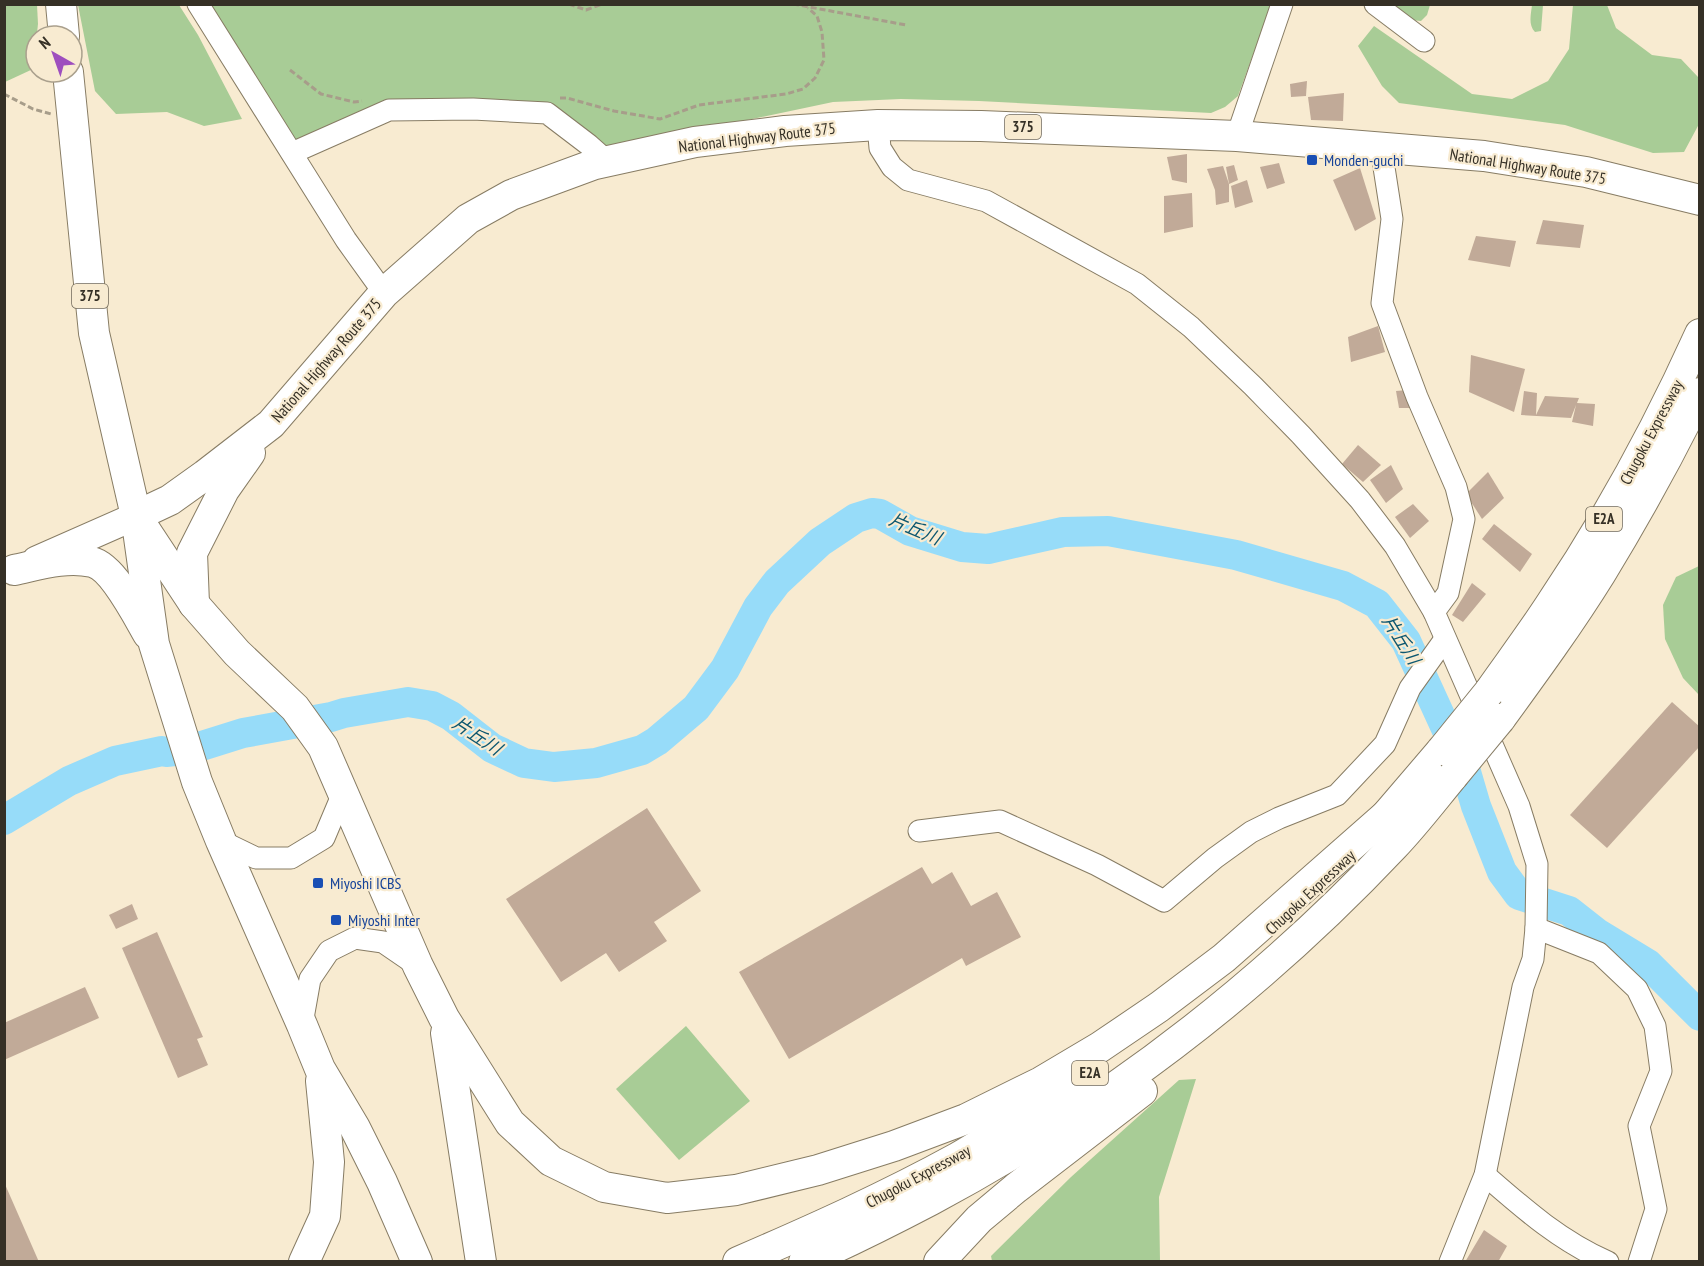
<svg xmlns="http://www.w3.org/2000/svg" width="1704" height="1266" viewBox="0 0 1704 1266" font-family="'PT Sans Narrow','Noto Sans JP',sans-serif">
<rect width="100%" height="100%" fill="#f8ebd1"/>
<g fill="#a8cc96">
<polygon points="5,4 37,5 38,24 33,69 5,82"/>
<polygon points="78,5 179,5 198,35 242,119 204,126 167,112 116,114 95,91"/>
<polygon points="208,5 1271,5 1238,96 1225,107 1211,113 979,101 901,99 833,102 600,151 554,111 409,102 296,140"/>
<polygon points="1394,5 1430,5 1427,15 1421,21 1411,20"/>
<path d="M1532,5H1543L1541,31L1535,32C1528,25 1531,14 1532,5Z"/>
<polygon points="1573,5 1607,5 1616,28 1652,55 1681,59 1698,77 1699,124 1684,152 1653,153 1565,125 1399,103 1382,86 1358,46 1374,26 1472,94 1512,99 1548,81 1569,49"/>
<polygon points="1699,566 1699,695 1683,678 1665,639 1663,605 1676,577"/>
<polygon points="686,1026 750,1101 679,1160 616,1089"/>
<polygon points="1196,1079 1159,1197 1160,1261 992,1261 991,1256 1071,1177 1179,1080"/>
</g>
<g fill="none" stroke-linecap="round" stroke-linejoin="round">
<polyline stroke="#97dcf9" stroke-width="30" points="4,820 69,781 115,761 162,751 166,752 192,749 243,733 331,717 344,713 408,702 432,706 451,716 492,748 524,763 554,767 596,763 642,750 657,741 696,708 725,669 758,607 777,582 820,542 856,518 872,513 880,514 910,531 962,547 988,549 1063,532 1108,531 1236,555 1343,586 1377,604 1406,641 1466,772 1476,806 1502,872 1519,895 1569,911 1597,933 1648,964 1700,1016"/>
</g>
<g fill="#c1aa98">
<polygon points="1307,81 1306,96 1291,97 1290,84"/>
<polygon points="1344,93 1343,121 1311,120 1308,97"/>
<polygon points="1187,154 1187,183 1172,180 1167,157"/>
<polygon points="1279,163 1285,183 1267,189 1260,167"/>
<polygon points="1234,165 1238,180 1229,184 1226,167"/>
<polygon points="1223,166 1229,184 1229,202 1216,205 1215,190 1207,169"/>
<polygon points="1360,168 1376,219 1355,231 1333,180"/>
<polygon points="1247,180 1253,202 1235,208 1231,186"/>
<polygon points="1192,193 1193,227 1164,233 1164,196"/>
<polygon points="1543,220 1584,225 1580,248 1536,244"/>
<polygon points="1476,236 1516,241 1510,267 1468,260"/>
<polygon points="1378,326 1385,352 1351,362 1348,337"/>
<polygon points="1471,355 1525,369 1514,412 1469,392"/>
<polygon points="1408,390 1415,408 1399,408 1396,391"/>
<polygon points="1524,391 1537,393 1536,415 1545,396 1579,398 1577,403 1595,404 1593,426 1572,422 1576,405 1571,418 1521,415"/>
<polygon points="1358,445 1381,465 1363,482 1342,464"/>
<polygon points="1391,465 1403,489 1386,503 1370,480"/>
<polygon points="1488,472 1504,498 1482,519 1466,494"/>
<polygon points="1413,504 1429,521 1410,538 1395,517"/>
<polygon points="1494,524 1532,554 1520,572 1482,539"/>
<polygon points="1472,583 1486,594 1463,622 1452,615"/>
<polygon points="1672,702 1700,727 1700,746 1607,848 1570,815"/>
<polygon points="647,808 701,891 654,922 667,941 619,972 606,953 561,982 506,899"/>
<polygon points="922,867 932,884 952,872 971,906 997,892 1021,937 966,966 962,958 789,1059 739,972"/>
<polygon points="132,904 138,919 116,929 109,915"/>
<polygon points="157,932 203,1037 197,1039 208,1065 178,1078 122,948"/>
<polygon points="85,987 99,1018 4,1060 4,1023"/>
<polygon points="4,1182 39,1262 4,1262"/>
<polygon points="1484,1230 1507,1246 1498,1262 1465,1262"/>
</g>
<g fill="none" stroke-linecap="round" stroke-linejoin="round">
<defs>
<g id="minor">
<polyline points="198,4 346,240 384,293"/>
<polyline points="1375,4 1424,41"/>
<polyline points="878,125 880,148 892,167 908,180 986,201 1137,284 1191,327 1253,386 1301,435 1360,500 1395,546 1434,612 1519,806 1537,864 1536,928 1533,959 1523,987 1485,1175 1450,1262"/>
<polyline points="1237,136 1282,4"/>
<polyline points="1381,148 1392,219 1382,303 1417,397 1456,487 1464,519 1448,593 1434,612"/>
<polyline points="292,153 389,110 473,109 547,113 589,145 607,161"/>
<polyline points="919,831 1000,821 1097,865 1164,901 1215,858 1251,832 1279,818 1337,795 1385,744 1410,688 1445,639"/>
<polyline points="221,841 256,858 291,858 324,838 343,793"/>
<polyline points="1536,928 1599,953 1637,989 1655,1026 1661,1071 1639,1126 1656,1209 1639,1262"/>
<polyline points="302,1024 310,979 329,951 355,938 383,942 418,966"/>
<path d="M1485,1175C1524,1209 1560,1241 1608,1262"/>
</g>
<polyline id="major" points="36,560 136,516"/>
<g id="highway">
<polyline points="61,4 64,36"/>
<polyline points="68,72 94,333 136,516 154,644 197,782 221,841 302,1025 320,1069 355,1128 382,1182 417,1262"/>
<polyline points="136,516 194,604 237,653 295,708 323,747 418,966 444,1018 510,1123 551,1161 604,1187 667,1198 736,1190 818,1170 894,1146 966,1119 1041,1082 1100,1047 1159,1007 1224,958 1391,811"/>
<polyline points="136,516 170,500 205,475 271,424 384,293 468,219 511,195 595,164 695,142 785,131 878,125 981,126 1237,136 1484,156 1586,172 1700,200"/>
<path d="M14,570C38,565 66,556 92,562C113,567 137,615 148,634"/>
<polyline points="194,604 192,553 224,490 250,453"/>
<path d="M1489,692C1510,662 1532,633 1552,602C1609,517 1658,427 1700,334"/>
<path d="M1500,719C1535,671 1570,623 1601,573C1637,514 1670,454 1700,393"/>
<polyline points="1377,826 1442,750"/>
<polyline points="446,1033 481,1262"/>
<polyline points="304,1262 325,1216 329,1162 321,1081"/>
<path d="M738,1262C812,1230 886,1197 957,1158C998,1134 1037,1108 1077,1082"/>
<path d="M804,1262C847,1243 889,1222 931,1200C1103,1108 1260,988 1394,846C1415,824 1434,799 1453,776"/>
<polyline points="939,1262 979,1219 1016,1188 1142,1091"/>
</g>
</defs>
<use href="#minor" stroke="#877c64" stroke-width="23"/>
<use href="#major" stroke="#877c64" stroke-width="29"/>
<use href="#highway" stroke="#877c64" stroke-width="32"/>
<g stroke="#a79d8a" stroke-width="3" stroke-dasharray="6 3" stroke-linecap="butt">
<polyline points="569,4 586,10 602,4"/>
<polyline points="793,4 906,25"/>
<polyline points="290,70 321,94 354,102 362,101"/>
<polyline points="4,94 33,109 51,114"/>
<polyline points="560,98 567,98 614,111 660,119 699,105 786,94 803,89 815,78 824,60 822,32 817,16 808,8"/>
</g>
<use href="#minor" stroke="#fff" stroke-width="21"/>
<use href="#major" stroke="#fff" stroke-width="27"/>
<use href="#highway" stroke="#fff" stroke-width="30"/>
<defs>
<g id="highway-bridge">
<polyline points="1442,750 1489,692"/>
<polyline points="1453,776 1500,719"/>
</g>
</defs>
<use href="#highway-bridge" stroke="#877c64" stroke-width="32" stroke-linecap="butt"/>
<use href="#highway-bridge" stroke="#fff" stroke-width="30"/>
</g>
<g fill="#1a4fb4" stroke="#f8ebd1" stroke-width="2">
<rect x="1306" y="154" width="12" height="12" rx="3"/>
<rect x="312" y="877" width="12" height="12" rx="3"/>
<rect x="330" y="914" width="12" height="12" rx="3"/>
</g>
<g text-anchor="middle" stroke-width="4.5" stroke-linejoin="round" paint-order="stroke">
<g fill="#f8ebd1" stroke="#706859" stroke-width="1.5">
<rect x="1005" y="115" width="36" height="24" rx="4.5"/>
<rect x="72" y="284" width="36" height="24" rx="4.5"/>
<rect x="1586" y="507" width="36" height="24" rx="4.5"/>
<rect x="1072" y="1061" width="36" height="24" rx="4.5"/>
</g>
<g font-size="15" font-weight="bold" fill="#353026">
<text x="1023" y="132">375</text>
<text x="90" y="301">375</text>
<text x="1604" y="524">E2A</text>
<text x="1090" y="1078">E2A</text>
</g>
<g font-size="16" fill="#353026" stroke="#f8ebd1">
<text transform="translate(757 137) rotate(-7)" y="6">National Highway Route 375</text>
<text transform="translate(1528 166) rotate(9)" y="6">National Highway Route 375</text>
<text transform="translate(326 360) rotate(-49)" y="6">National Highway Route 375</text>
<text transform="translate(1651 432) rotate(-62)" y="6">Chugoku Expressway</text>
<text transform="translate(1310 892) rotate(-43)" y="6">Chugoku Expressway</text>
<text transform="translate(918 1176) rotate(-28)" y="6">Chugoku Expressway</text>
</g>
<g font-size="16" fill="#164399" stroke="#f8ebd1" text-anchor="start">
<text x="1324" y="166">Monden-guchi</text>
<text x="330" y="889">Miyoshi ICBS</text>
<text x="348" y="926">Miyoshi Inter</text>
</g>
<g font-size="18" font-style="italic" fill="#0c5770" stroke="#f8ebd1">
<text transform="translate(915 529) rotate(23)" y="6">片丘川</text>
<text transform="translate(1401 640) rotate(58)" y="6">片丘川</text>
<text transform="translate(477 736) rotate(33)" y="6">片丘川</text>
</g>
</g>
<rect width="1704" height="1266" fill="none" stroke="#353026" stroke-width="12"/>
<g transform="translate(54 54) rotate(320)"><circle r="28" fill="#f8ebd1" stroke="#aaa08d" stroke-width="1.5"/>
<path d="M0-4.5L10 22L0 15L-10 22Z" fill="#9e4ebe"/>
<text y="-9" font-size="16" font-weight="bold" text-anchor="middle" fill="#353026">N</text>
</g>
</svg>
